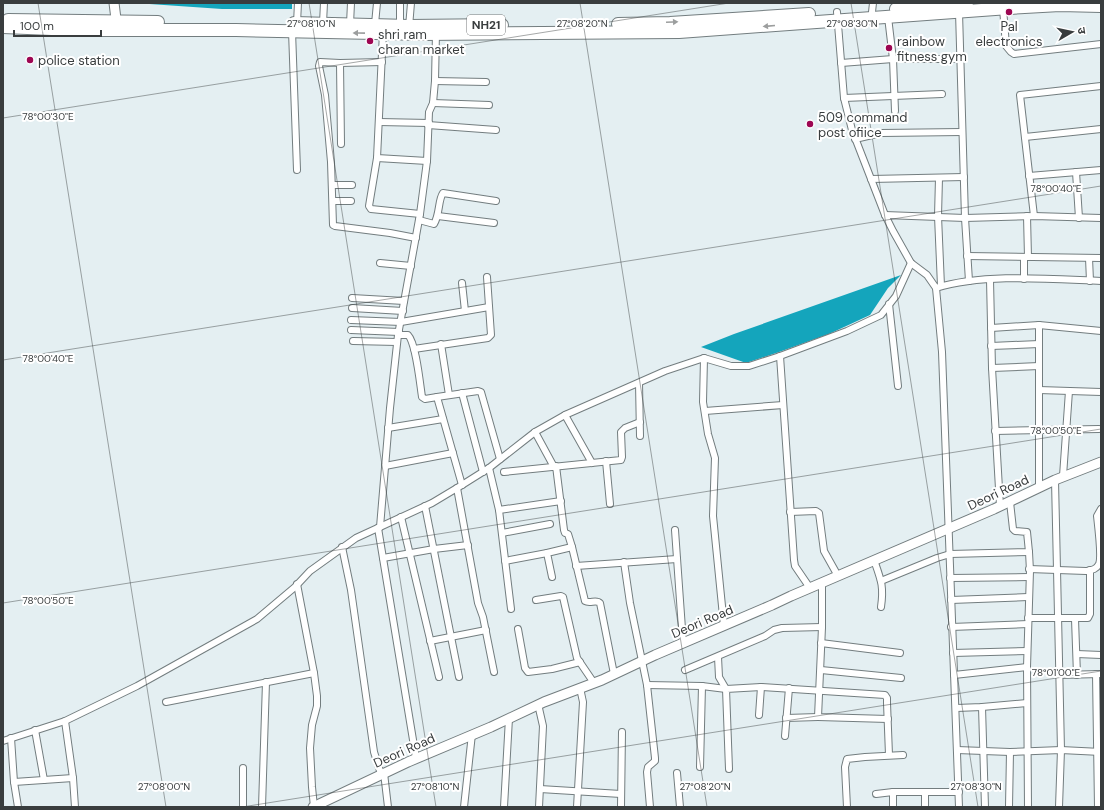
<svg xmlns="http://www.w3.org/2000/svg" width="1104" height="810" viewBox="0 0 1104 810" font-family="'DM Sans','Noto Sans Devanagari',sans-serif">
<rect width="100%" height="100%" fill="#e4eff2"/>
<g fill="#14a5bc">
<polygon points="135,3 292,3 292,9 222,9"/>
<polygon points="901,275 888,288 870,315 829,334 779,352 746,363 701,347 734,334"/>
</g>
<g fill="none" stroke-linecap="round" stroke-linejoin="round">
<defs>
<g id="street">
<polyline points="1003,8 1006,46 1011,52 1014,54 1101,44"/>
<polyline points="837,12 844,98 852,130 885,215 893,231 911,263 927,275 936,288 942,352 959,807"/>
<polyline points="872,12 873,3"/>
<polyline points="959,12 965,218 969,281"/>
<polyline points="888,17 893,59 895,111"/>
<polyline points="297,23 298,3"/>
<polyline points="323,23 324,3"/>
<polyline points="350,24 351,3"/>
<polyline points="375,24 377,3"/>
<polyline points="409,27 411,3"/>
<polyline points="400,28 400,3"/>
<polyline points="292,31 297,170"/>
<polyline points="383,32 377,158 427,161"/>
<polyline points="340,63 320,62 319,66 325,95 331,162 333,225 335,226 390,233 416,238"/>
<polyline points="841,63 893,59 960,59"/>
<polyline points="435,81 486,82"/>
<polyline points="844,98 942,94"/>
<polyline points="433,103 489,105"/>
<polyline points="379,122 429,123"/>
<polyline points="428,125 496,130"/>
<polyline points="1025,137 1101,129"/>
<polyline points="855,139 881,133 962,132"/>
<polyline points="341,144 340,63 382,62"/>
<polyline points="377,158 369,206 371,209 420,214"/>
<polyline points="1076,172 1079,218"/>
<polyline points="1029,176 1101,170"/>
<polyline points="939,178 938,216 941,286"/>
<polyline points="871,179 964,177"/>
<polyline points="333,185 352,185"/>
<polyline points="333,201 351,201"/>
<polyline points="885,215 965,218 1034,216 1101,218"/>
<polyline points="438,216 494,223"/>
<polyline points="1027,216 1028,257"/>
<polyline points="1034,216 1020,95 1101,86"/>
<path d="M419,220L434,224C440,214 438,200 443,193L496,201"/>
<polyline points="967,256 1101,258"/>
<polyline points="1024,257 1024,279"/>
<polyline points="1089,258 1090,281"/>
<polyline points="380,263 411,266"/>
<polyline points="990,280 992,368 1000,506"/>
<polyline points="462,283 465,311"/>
<path d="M936,288C984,273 1051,279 1101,281"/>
<polyline points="352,298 404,301"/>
<polyline points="889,304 898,386"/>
<polyline points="352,308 403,311"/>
<polyline points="351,320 401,322 489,307"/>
<polyline points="991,328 1039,325 1101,331"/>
<polyline points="351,330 399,332"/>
<path d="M398,335H408C416,343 420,384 422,397L425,399L437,397L462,485"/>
<polyline points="353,341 397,342"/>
<polyline points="441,344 449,395"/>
<polyline points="991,346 1039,344"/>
<polyline points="414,349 488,338 491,335 487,277"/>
<polyline points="780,356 794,560 795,566 810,588"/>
<polyline points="704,358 703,402 708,434 715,458 713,516 724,626"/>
<polyline points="992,368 1039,366"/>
<polyline points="639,383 640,436"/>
<polyline points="1039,390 1101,392"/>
<polyline points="462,393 483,472"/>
<polyline points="437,397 478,391 481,392 500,459"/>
<polyline points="705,411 783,405"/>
<polyline points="565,415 592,463"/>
<polyline points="388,428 443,419"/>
<polyline points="995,431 1099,429"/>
<polyline points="535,432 554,467"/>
<polyline points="606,461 610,504"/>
<polyline points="385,466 453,453"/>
<polyline points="556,466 564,530 565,533 568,534 572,547"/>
<polyline points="489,468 499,510 511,609"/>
<polyline points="504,472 621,460 622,457 621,432 625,428 640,422"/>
<polyline points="1063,476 1069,391"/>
<polyline points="1055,480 1061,750 1059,807"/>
<polyline points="1039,487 1039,325"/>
<polyline points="457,488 478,603 483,617 494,672"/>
<polyline points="425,506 459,677"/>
<polyline points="499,510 561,501"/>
<polyline points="790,512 816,511 819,513 824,551 838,576"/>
<polyline points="401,517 439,677"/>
<polyline points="380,527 390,408 398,335 420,214 427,161 429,112 433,103 435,81 436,32"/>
<polyline points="378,528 416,758"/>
<polyline points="675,530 683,643"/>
<polyline points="502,533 550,524"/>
<polyline points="342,547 351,590 374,752 381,774"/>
<polyline points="383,558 434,549 468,545"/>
<path d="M874,560C881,580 884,586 881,607"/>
<polyline points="505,561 547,553"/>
<polyline points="624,562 630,603 647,685 655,758 655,761 648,767 647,772 650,807"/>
<polyline points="576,566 677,559"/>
<path d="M1029,569L1086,571C1091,570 1096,570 1099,564C1102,557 1098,525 1097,516L1101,509"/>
<path d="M552,577L547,553L572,547L585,601C590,604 596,599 600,603L614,674"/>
<polyline points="950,578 1029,577"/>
<polyline points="881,581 937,558 950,554 1029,552 1027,532 1015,531 1013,529 1010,502"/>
<polyline points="822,583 822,627 818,717 888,719"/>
<polyline points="297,584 314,673 317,696 317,706 312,725 310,748 312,787 314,807"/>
<polyline points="536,600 561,596 563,597 577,658 594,683"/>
<polyline points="951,600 1028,597"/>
<polyline points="1028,618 1088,618 1090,614 1090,570"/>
<polyline points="1075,619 1077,675"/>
<polyline points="951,627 1028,624"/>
<polyline points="518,629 525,668 528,672 552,669 580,662"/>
<polyline points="430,641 486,630"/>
<polyline points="821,643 900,653"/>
<polyline points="953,653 1027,651"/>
<polyline points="1077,654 1101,655"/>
<polyline points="718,657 719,677 726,689"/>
<polyline points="685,670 765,636 774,630 782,628 822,627"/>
<polyline points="821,670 901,678"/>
<polyline points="1096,674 1098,807"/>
<polyline points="954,675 1027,667"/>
<polyline points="1059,675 1101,674"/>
<polyline points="647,685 702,686 726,689"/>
<polyline points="166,702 314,673"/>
<polyline points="538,704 543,726 539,807"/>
<polyline points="982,707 985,807"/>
<polyline points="956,708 982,707 1027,703"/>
<polyline points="759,715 761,687"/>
<polyline points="786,718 818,717"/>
<polyline points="65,721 73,778 75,807"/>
<polyline points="35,730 44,780"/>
<polyline points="785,736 789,688"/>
<polyline points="11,738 14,782 18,807"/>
<polyline points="3,741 65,721 137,686 257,619 295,587 310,571 356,538 432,503 462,485 489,468 535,432 565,415 665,371 704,358 731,366 749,366 780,356 847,331 881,315 896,296 911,263"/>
<polyline points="957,750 1010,752 1061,750 1101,752"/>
<polyline points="700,767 702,686"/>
<polyline points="729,769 726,689 761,687 885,695 887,698 887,703 889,755"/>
<polyline points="384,773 388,807"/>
<polyline points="677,773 680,807"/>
<polyline points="14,782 73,778"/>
<polyline points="540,789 621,794"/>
<polyline points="893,792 893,807"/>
<polyline points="925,792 925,807"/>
<polyline points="876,794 893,792 959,792"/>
<polyline points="243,807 243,768"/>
<polyline points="262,807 266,682"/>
<polyline points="464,807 472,734"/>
<polyline points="504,807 509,718"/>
<polyline points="577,807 583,702 580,688"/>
<polyline points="621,807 622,732"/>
<polyline points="847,807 845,767 847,759 865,757 903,755"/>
<polyline points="1009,807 1010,752"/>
<polyline points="1028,807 1027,667 1030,571 1029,552"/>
</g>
<g id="secondary">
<polyline points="114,3 117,27"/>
<polyline points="313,807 408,762 491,727 544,702 602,680 655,655 772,605 791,596 994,509 1055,480 1101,462"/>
</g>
<g id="highway">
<polyline points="896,9 923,6 967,3"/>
<polyline points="8,20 158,22"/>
<polyline points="294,23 409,26 502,25"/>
<polyline points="618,24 670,23 809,14"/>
<polyline points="3,27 76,30 236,30 423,34 679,32 1009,8 1060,5 1101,6"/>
</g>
</defs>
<use href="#street" stroke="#737d7f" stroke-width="8"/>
<use href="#secondary" stroke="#737d7f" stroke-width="11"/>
<use href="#highway" stroke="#737d7f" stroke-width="14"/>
<use href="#street" stroke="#fff" stroke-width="6"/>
<use href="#secondary" stroke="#fff" stroke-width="9"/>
<use href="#highway" stroke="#fff" stroke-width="12"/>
</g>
<defs><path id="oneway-solid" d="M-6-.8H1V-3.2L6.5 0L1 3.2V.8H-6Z"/></defs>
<g fill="#9c9e9e">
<use href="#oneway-solid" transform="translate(672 22) rotate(-3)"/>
<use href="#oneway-solid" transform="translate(769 26) rotate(175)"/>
<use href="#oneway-solid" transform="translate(359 33) rotate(-179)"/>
</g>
<path fill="none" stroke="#393d3e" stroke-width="1" stroke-opacity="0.45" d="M38,3L166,807M309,3L436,807M580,3L707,807M851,3L978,807M3,118L729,3M3,360L1101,186M3,603L1101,429M242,807L1101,671"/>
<g fill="#9d0652" stroke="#fff" stroke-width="1.5">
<circle cx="1009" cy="12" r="4"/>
<circle cx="370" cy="41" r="4"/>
<circle cx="889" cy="48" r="4"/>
<circle cx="30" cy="60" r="4"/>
<circle cx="810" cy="124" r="4"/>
</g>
<g text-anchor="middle" stroke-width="4" stroke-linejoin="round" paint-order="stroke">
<rect fill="#fff" stroke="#747778" stroke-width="1" x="467" y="15" width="38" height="20" rx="3"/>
<g font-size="12" font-weight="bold" fill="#393d3e">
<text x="486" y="29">NH21</text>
</g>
<g font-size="13" fill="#393d3e" stroke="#fff" text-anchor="start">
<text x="1009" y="31" text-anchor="middle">Pal<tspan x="1009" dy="15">electronics</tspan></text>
<text x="378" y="39">shri ram<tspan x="378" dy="15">charan market</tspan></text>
<text x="897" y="46">rainbow<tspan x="897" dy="15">fitness gym</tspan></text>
<text x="38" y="65">police station</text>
<text x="818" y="122">509 command<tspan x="818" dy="15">post ofiice</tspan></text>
</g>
<g font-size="13" fill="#393d3e" stroke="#fff">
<text transform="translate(998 492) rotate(-25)" y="5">Deori Road</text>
<text transform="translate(702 621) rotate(-23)" y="5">Deori Road</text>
<text transform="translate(404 750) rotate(-24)" y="5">Deori Road</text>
</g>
</g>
<g font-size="10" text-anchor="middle" fill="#393d3e" stroke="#fff" stroke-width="4" stroke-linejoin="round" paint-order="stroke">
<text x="311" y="27">27°08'10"N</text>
<text x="582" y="27">27°08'20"N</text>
<text x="852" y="27">27°08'30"N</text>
<text x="48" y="120">78°00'30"E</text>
<text x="1056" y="192">78°00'40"E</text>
<text x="48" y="362">78°00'40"E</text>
<text x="1056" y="434">78°00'50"E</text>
<text x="48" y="604">78°00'50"E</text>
<text x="1056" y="676">78°01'00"E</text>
<text x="164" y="790">27°08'00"N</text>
<text x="435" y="790">27°08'10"N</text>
<text x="705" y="790">27°08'20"N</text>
<text x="976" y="790">27°08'30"N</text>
</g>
<rect width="1104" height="810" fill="none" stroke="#393d3e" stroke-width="8"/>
<g transform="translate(1072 32) rotate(81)" stroke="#ffffff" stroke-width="3" paint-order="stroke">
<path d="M0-3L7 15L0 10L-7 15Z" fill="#393d3e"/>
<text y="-6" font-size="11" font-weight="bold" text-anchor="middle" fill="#393d3e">उ</text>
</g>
<path d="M14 30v6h87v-6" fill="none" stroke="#393d3e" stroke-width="2"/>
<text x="20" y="30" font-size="12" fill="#393d3e" stroke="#ffffff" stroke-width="3" paint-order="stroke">100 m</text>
</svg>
